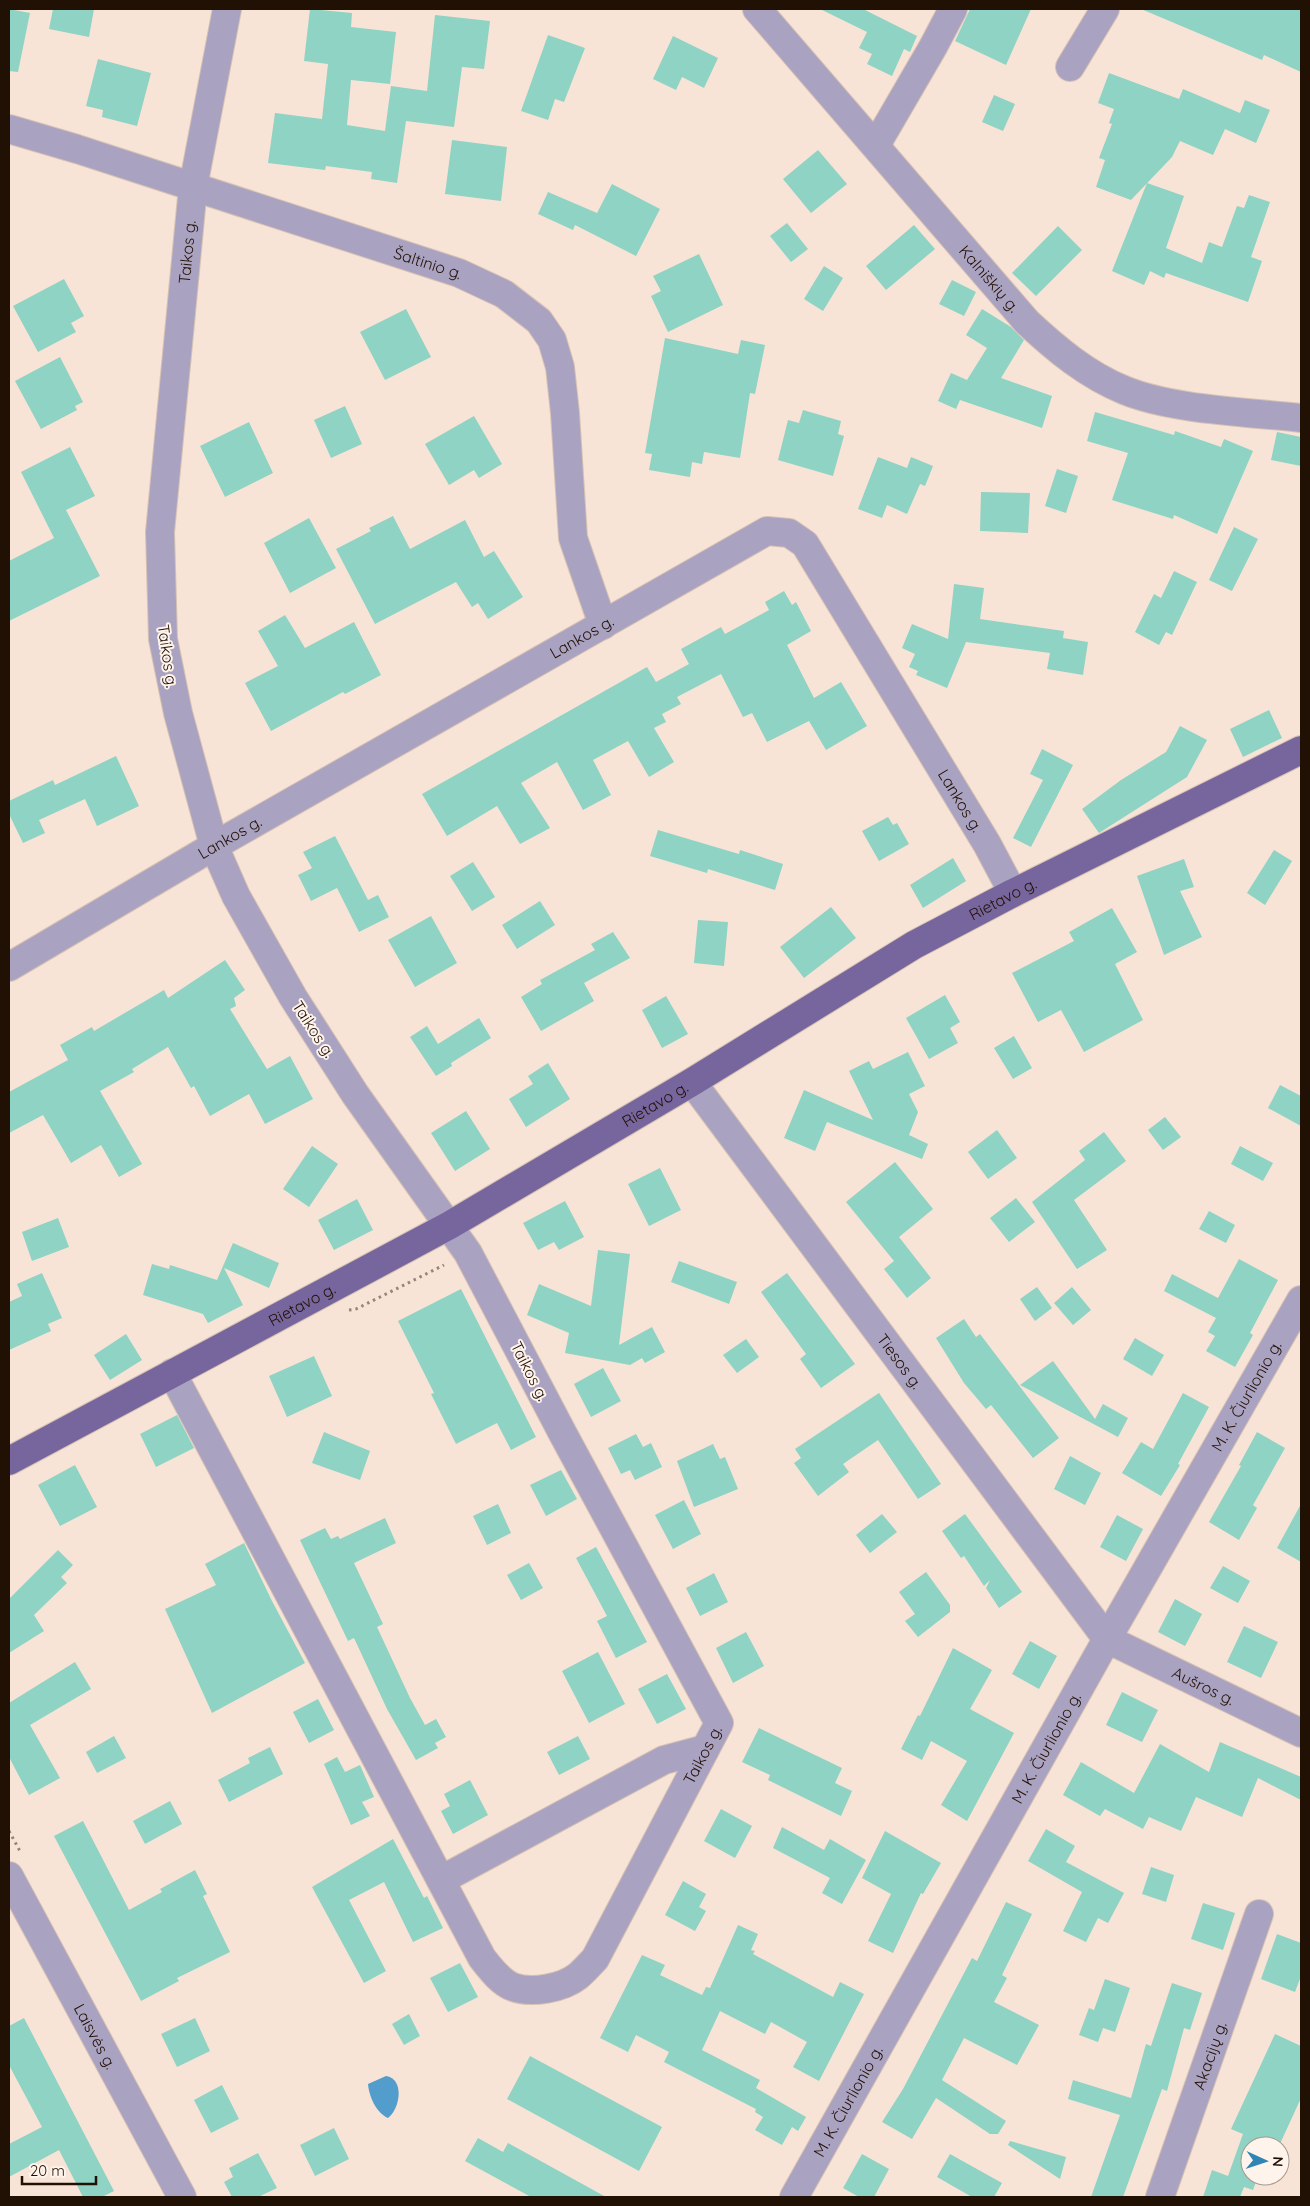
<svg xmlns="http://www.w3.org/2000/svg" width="1310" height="2206" viewBox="0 0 1310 2206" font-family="Quicksand,sans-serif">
<rect width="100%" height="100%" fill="#f8e4d6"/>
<path fill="#529dcb" d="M386,2076C405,2079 400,2109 388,2118C376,2113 369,2096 368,2084Z"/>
<g fill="#8ed3c3">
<polygon points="9,9 30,13 18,72 9,71"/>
<polygon points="53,9 94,9 89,37 49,29"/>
<polygon points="310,9 352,13 351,27 396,32 390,84 351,80 347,125 385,131 391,86 427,91 435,15 490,21 484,69 462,67 454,127 406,121 397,183 371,179 372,172 326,166 325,170 268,163 275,113 322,119 328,64 304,61"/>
<polygon points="820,9 863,9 917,36 910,52 904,49 892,76 867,64 872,54 859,48 867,32"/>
<polygon points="970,9 1031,9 1006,65 955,41"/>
<polygon points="1141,9 1301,9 1301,72 1264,55 1262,60"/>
<polygon points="548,35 585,48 564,102 555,99 548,120 521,111"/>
<polygon points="673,36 718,58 704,88 682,77 676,90 653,79"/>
<polygon points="98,59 151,73 137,126 102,117 103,110 86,106"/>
<polygon points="1109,73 1179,99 1183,89 1240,113 1245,100 1270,110 1256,143 1225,129 1213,155 1180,141 1172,157 1131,200 1096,187 1105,160 1099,158 1112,124 1109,123 1114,109 1098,103"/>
<polygon points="994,95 1015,104 1003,131 982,122"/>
<polygon points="452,140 507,147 501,201 445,194"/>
<polygon points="818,150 847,184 811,213 783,179"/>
<polygon points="1147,183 1184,196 1166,248 1202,263 1209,242 1222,247 1237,206 1244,208 1249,195 1270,202 1251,257 1262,261 1248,302 1166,273 1164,278 1150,271 1144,285 1112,271"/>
<polygon points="612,184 660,209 636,256 575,225 573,230 538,214 548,192 597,213"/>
<polygon points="787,223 808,249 791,262 770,236"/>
<polygon points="914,225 935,249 886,290 866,266"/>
<polygon points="1058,226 1082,250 1036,296 1012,273"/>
<polygon points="699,254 723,305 668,332 651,296 661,291 653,276"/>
<polygon points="824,266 843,278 823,311 804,299"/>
<polygon points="64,279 84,316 71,323 76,332 38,352 13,306"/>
<polygon points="952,280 976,292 964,316 939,304"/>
<polygon points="406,309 431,357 385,380 360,332"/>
<polygon points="982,309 1011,327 1024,340 1001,378 1052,396 1042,428 960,400 956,409 938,401 951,373 967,380 987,348 966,335"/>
<polygon points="665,338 738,354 741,340 765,345 755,394 750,393 740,458 704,452 702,464 692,462 690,477 649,470 652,454 645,453"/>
<polygon points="60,357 83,402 75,406 77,410 41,429 15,381"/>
<polygon points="345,406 362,444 331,458 314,420"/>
<polygon points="803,410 841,421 838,434 844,436 833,476 778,460 788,420 799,423"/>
<polygon points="1095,412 1174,435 1175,431 1221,447 1224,439 1253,451 1217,534 1174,515 1173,519 1112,500 1128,453 1087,441"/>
<polygon points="474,416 502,464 479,478 474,470 449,485 425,444"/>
<polygon points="249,422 273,473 225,497 200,446"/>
<polygon points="1277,432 1301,437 1301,466 1271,460"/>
<polygon points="70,447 95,496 66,510 100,576 9,621 9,561 54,538 21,472"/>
<polygon points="878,457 907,468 911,457 933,466 925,486 920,484 907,514 887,505 882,518 858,509"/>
<polygon points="1057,469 1078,476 1066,513 1045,506"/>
<polygon points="981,492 1030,493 1028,533 980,531"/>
<polygon points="393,516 410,549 465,520 484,557 494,551 523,597 488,619 478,603 472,607 456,582 375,624 336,549 371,531 369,528"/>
<polygon points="309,518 336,568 290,593 264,543"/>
<polygon points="1234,527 1258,539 1232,591 1209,580"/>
<polygon points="1174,571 1197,582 1172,635 1166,632 1159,645 1135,632 1154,594 1161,598"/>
<polygon points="954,584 984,588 980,619 1064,631 1063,638 1088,642 1083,675 1047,669 1050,653 966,642 947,688 916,675 918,671 909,667 915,654 902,648 912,624 948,639"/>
<polygon points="784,591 792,605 796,602 811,631 787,645 814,698 841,682 867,726 826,750 809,721 767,742 752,713 743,717 721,674 677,697 681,704 662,714 666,722 654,728 674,762 649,777 628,741 593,760 611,795 583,810 557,762 521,783 550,828 520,844 497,806 447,836 422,794 647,667 656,682 689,664 681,649 721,627 725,634 769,610 765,602"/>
<polygon points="285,615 305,648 354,622 381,675 345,694 343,692 271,731 245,683 278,666 258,631"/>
<polygon points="1269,710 1282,738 1243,757 1230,729"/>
<polygon points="1180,726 1207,740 1187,777 1099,833 1082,809 1121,780 1166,752"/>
<polygon points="1042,749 1073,765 1031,847 1013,838 1043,780 1030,774"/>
<polygon points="116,756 139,806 97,826 85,799 39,820 45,833 23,843 9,814 9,801 53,780 55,785"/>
<polygon points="888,817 893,825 897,823 909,844 879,861 862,831"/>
<polygon points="658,830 739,854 740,850 783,864 775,890 708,869 707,873 650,856"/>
<polygon points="335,836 368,900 378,895 389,917 359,932 337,888 311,901 298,875 312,868 303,852"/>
<polygon points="1274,850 1292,861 1265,905 1247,893"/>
<polygon points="953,858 966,881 923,908 910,885"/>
<polygon points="1184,859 1194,887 1180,891 1202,937 1164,955 1137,876"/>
<polygon points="473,862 495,897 472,911 450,876"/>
<polygon points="540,901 555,925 517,949 502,925"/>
<polygon points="831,907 856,938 804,978 780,947"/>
<polygon points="1112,908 1137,952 1115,964 1143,1020 1084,1052 1061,1010 1038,1022 1012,973 1074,941 1069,932"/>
<polygon points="431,916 457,963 415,987 388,940"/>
<polygon points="698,920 728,922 724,966 694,963"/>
<polygon points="613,932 630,958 584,983 594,1001 541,1031 521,997 542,984 540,980 595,950 591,944"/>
<polygon points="225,960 245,990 234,998 236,1006 230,1009 267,1069 290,1056 313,1099 265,1124 249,1094 210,1116 194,1086 191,1088 168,1047 132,1069 134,1072 100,1091 142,1164 119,1177 101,1145 71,1163 43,1115 9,1133 9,1092 68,1060 60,1045 92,1027 94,1031 164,990 168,998"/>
<polygon points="945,995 960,1022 950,1028 958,1043 929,1059 906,1018"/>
<polygon points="666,996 688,1034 662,1048 642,1010"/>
<polygon points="479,1018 491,1038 451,1063 452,1066 436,1076 410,1037 427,1026 438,1044"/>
<polygon points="1014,1036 1032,1068 1013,1079 994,1048"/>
<polygon points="908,1052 925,1086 909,1094 918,1112 909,1135 928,1144 922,1159 827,1122 815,1151 784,1138 804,1090 873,1120 849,1071 869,1061 873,1069"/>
<polygon points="548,1063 570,1099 526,1127 509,1099 533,1084 528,1076"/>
<polygon points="1280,1085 1301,1096 1301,1126 1268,1108"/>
<polygon points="466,1111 490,1149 455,1171 431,1133"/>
<polygon points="1165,1117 1181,1137 1163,1150 1148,1130"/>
<polygon points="997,1130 1017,1158 988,1179 968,1152"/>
<polygon points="1104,1132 1126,1161 1074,1200 1107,1250 1077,1269 1032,1202 1085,1160 1079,1151"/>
<polygon points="312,1146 338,1164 309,1207 283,1189"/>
<polygon points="1240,1146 1273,1163 1263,1181 1231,1164"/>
<polygon points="895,1162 933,1209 899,1237 931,1278 907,1298 884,1269 894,1261 846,1202"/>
<polygon points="660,1168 681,1210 649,1226 628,1184"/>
<polygon points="1016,1198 1035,1222 1009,1242 990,1218"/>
<polygon points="357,1199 373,1230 334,1250 318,1220"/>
<polygon points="565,1201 584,1237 559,1250 554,1242 538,1250 523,1223"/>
<polygon points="1209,1211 1235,1225 1226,1243 1199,1229"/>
<polygon points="58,1218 69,1247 32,1261 22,1232"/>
<polygon points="233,1243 279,1263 269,1288 224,1268 243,1305 208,1323 203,1314 143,1295 152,1264 169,1269 170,1265 217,1280"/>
<polygon points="598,1250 630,1254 619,1345 652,1327 665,1352 645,1363 642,1358 630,1365 565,1353 569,1333 527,1315 539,1284 591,1306"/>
<polygon points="1239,1259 1278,1280 1250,1333 1253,1335 1235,1367 1206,1351 1215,1336 1208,1332 1216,1318 1164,1291 1172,1274 1218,1298"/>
<polygon points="679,1261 737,1282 729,1304 671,1282"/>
<polygon points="42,1273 62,1318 48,1324 51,1331 9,1350 9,1302 22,1296 17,1284"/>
<polygon points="787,1273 855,1364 821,1388 800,1359 806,1354 761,1292"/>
<polygon points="1037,1287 1052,1308 1035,1321 1020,1299"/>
<polygon points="1072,1287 1091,1310 1073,1325 1054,1303"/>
<polygon points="461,1289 536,1437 511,1450 497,1423 456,1444 431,1394 434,1393 398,1321"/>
<polygon points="964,1319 976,1337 980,1334 1059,1438 1033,1458 991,1405 986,1409 964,1383 936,1338"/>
<polygon points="126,1334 142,1360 110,1380 94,1355"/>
<polygon points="1135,1338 1164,1355 1152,1376 1123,1359"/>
<polygon points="746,1339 759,1357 737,1373 723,1355"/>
<polygon points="314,1356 332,1396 287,1417 269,1376"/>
<polygon points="1053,1361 1095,1419 1103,1404 1128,1418 1118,1437 1020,1385"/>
<polygon points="603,1368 621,1401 591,1417 574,1384"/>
<polygon points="879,1393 941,1484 918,1499 878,1440 843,1464 849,1472 818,1496 794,1463 801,1458 795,1449"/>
<polygon points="1183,1393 1209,1407 1178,1464 1180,1465 1161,1496 1122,1473 1141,1442 1153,1449"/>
<polygon points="177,1415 194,1448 156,1467 140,1434"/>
<polygon points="324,1432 370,1451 360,1480 312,1463"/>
<polygon points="1257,1432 1285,1448 1253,1505 1257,1508 1239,1540 1209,1522 1241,1466 1239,1465"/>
<polygon points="636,1434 643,1447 651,1443 662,1467 635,1480 630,1470 621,1474 608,1448"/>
<polygon points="713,1444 720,1459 725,1457 738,1489 694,1507 677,1461"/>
<polygon points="1070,1456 1101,1473 1085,1505 1054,1489"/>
<polygon points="75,1465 97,1507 60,1526 38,1485"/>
<polygon points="561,1470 577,1499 546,1516 530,1485"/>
<polygon points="684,1500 701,1534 673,1549 655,1515"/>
<polygon points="498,1504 511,1533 487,1545 473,1516"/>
<polygon points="1301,1504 1301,1562 1277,1548"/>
<polygon points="882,1514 897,1532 870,1553 856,1535"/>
<polygon points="965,1514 1022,1592 999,1608 986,1588 990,1580 984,1586 964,1556 961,1558 942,1531"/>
<polygon points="1117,1515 1143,1529 1126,1561 1100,1547"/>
<polygon points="385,1518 396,1543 354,1563 383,1624 377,1627 410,1698 425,1725 436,1719 446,1737 435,1743 438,1748 416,1760 387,1709 354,1638 348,1641 300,1540 325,1528 331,1539 338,1536 340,1539"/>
<polygon points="244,1543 272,1601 305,1663 212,1713 165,1609 216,1585 205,1564"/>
<polygon points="596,1547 647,1642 616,1658 597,1621 607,1616 576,1558"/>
<polygon points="58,1550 73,1565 61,1577 67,1583 34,1615 44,1631 9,1653 9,1599"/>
<polygon points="529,1563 543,1588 521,1600 507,1575"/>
<polygon points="1223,1566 1250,1581 1238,1603 1210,1588"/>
<polygon points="926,1572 950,1605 950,1612 918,1637 905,1621 915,1614 899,1592"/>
<polygon points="714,1573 728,1602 700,1616 686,1588"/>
<polygon points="1175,1599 1202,1614 1185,1646 1158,1632"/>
<polygon points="1244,1626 1278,1642 1261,1678 1227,1662"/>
<polygon points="746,1632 764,1666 733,1683 716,1648"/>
<polygon points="1030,1641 1057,1656 1039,1689 1012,1674"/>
<polygon points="953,1648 992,1670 970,1709 1014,1733 967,1821 941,1805 967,1761 931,1741 922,1760 901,1749 918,1715 920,1716"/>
<polygon points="598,1652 625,1704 589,1723 562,1671"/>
<polygon points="75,1662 91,1689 30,1725 60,1778 29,1795 9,1757 9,1703"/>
<polygon points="667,1674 686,1709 657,1724 638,1689"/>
<polygon points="1122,1692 1158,1710 1142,1742 1106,1725"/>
<polygon points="318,1699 334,1730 309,1743 293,1712"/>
<polygon points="759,1728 842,1768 835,1783 852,1791 841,1816 768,1780 770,1775 742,1762"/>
<polygon points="114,1736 126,1758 97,1773 86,1752"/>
<polygon points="578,1736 590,1759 559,1775 547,1752"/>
<polygon points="1220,1742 1301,1777 1301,1800 1258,1778 1242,1817 1196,1797 1181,1831 1149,1817 1143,1829 1105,1809 1100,1816 1063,1795 1081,1762 1134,1793 1160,1744 1209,1772"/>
<polygon points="270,1747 283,1774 229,1802 218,1780 250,1763 248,1758"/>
<polygon points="337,1757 345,1772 360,1765 374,1797 362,1802 370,1816 351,1825 324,1764"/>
<polygon points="470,1780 488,1815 453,1834 441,1811 450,1806 444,1794"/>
<polygon points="170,1801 182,1824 145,1844 133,1821"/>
<polygon points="721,1809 752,1826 735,1858 704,1841"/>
<polygon points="83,1821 129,1910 162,1892 160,1889 195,1870 207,1894 203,1896 230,1952 177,1978 179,1981 141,2001 54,1836"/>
<polygon points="782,1827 824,1850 830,1839 866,1860 842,1904 822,1893 830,1878 773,1848"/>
<polygon points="1046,1829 1075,1846 1066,1862 1124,1893 1108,1923 1098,1918 1086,1942 1063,1931 1082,1892 1028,1861"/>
<polygon points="885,1831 941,1863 923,1894 921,1893 893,1953 868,1941 891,1894 862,1878"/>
<polygon points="393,1839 424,1898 427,1896 443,1928 413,1942 384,1882 349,1900 386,1971 364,1983 312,1887"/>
<polygon points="1151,1867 1174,1875 1166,1902 1142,1894"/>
<polygon points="683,1881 706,1894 699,1907 706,1911 695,1931 665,1915"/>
<polygon points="1006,1902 1032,1914 1002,1975 1007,1978 994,2002 1039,2025 1017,2065 964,2038 942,2080 1006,2121 998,2134 990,2134 936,2098 912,2139 882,2122 903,2089 972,1958 977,1961"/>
<polygon points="1203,1903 1235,1913 1223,1950 1191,1939"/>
<polygon points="738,1925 758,1934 751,1950 755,1951 753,1954 833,1997 840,1982 864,1994 819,2081 793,2067 807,2042 771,2022 765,2034 720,2011 702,2050 760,2080 756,2088 806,2117 798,2131 792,2127 782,2145 755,2130 763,2117 755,2112 756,2109 664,2062 669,2052 636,2035 628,2052 600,2038 642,1955 665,1965 660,1975 702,1995 706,1987 710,1988"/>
<polygon points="1277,1934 1301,1943 1301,1976 1295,1992 1261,1979"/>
<polygon points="460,1963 478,1997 448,2012 430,1978"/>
<polygon points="1105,1979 1130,1988 1115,2032 1103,2028 1098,2042 1079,2035 1089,2008 1094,2010"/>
<polygon points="1172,1983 1202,1993 1190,2030 1184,2028 1167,2091 1162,2089 1123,2197 1091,2197 1120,2115 1068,2099 1073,2080 1131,2098 1146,2044 1151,2046"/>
<polygon points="409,2014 420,2036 404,2045 392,2024"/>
<polygon points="24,2018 114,2191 102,2197 83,2197 59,2150 9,2177 9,2144 42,2127 9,2065 9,2026"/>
<polygon points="195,2018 210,2051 177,2067 161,2034"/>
<polygon points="1275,2034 1301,2046 1301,2098 1279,2146 1250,2146 1250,2176 1258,2176 1253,2190 1244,2187 1240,2197 1203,2197 1212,2170 1228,2176 1243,2134 1231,2129"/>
<polygon points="530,2056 662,2127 639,2171 507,2099"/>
<polygon points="222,2085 239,2119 211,2133 194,2100"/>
<polygon points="334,2128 349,2159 315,2176 300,2145"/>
<polygon points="478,2138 503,2152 508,2143 606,2197 531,2197 465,2161"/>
<polygon points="1010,2141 1066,2157 1060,2179 1008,2145"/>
<polygon points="258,2153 277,2188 258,2197 232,2197 224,2182 233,2177 229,2168"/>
<polygon points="862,2154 889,2169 874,2197 859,2197 843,2188"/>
<polygon points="950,2154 1002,2183 994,2197 972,2197 937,2177"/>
</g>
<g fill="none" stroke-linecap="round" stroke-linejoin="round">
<defs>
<g id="minor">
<path id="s1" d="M757,9L1027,322C1056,349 1087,375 1124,390C1172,410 1249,412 1301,418"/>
<polyline points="1070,67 1105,9"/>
<path id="s2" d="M9,129L77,149L459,273L504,294L539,321L552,340L560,367L565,413L573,538L603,625"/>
<polyline points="876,145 933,47 953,9"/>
<path id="s3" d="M9,967L214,846L767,531L789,533L805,544L987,844L1013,893"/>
<path id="s4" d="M692,1082L1107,1639L1301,1733"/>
<path id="s5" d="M172,1373L482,1958C490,1968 500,1982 513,1987C532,1994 563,1988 578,1976C584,1971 589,1965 595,1959L719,1723L563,1434L468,1253L355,1094L293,997L236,896L214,846L178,713L163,639L160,532L193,187L227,9"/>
<path id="s6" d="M9,1876L182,2197"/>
<polyline points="441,1880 664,1760 705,1749"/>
<path id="s7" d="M794,2197L1107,1639L1301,1300"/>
<path id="s8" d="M1160,2197L1259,1914"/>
</g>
<g id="major">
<path id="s9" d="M9,1461L450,1225L692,1082L914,945L1013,893L1301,750"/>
</g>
</defs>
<use href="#minor" stroke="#d6c2b4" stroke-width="30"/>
<use href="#major" stroke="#d6c2b4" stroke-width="30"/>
<g stroke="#978477" stroke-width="3" stroke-dasharray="2.5 4" stroke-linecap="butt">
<polyline points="349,1310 356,1309 444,1265"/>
<polyline points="9,1831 21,1853"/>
</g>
<use href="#minor" stroke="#aaa2c1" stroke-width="28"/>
<use href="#major" stroke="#77669d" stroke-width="28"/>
</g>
<g text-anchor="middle" stroke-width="4" stroke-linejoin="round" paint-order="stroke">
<g font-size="16" fill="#211004" stroke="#fef4ec">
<text dy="6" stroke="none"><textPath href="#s5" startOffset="2679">Taikos g.</textPath></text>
<text dy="6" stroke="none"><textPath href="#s2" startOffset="440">Šaltinio g.</textPath></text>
<text dy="6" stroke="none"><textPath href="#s1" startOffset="356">Kalniškių g.</textPath></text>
<text dy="6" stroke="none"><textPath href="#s3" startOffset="661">Lankos g.</textPath></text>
<text transform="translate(168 656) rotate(82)" y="6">Taikos g.</text>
<text dy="6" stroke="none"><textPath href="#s3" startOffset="1216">Lankos g.</textPath></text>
<text dy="6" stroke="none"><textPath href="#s3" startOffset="256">Lankos g.</textPath></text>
<text dy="6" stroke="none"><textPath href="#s9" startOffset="1142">Rietavo g.</textPath></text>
<text transform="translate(314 1029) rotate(57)" y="6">Taikos g.</text>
<text dy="6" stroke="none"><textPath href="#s9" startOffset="738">Rietavo g.</textPath></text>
<text dy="6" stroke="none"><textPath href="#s9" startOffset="332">Rietavo g.</textPath></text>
<text dy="6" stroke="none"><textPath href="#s4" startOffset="348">Tiesos g.</textPath></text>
<text transform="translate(530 1371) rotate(63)" y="6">Taikos g.</text>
<text dy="6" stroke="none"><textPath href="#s7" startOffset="920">M. K. Čiurlionio g.</textPath></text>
<text dy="6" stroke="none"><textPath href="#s4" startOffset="802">Aušros g.</textPath></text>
<text dy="6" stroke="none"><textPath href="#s7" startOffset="515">M. K. Čiurlionio g.</textPath></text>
<text dy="6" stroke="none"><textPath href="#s5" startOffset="1028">Taikos g.</textPath></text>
<text dy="6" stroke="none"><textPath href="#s6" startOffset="182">Laisvės g.</textPath></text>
<text dy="6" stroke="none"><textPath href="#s8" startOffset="150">Akacijų g.</textPath></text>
<text dy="6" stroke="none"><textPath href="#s7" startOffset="110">M. K. Čiurlionio g.</textPath></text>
</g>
</g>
<rect width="1310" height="2206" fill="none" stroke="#211004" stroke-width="20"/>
<g transform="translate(1265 2161) rotate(93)"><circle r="24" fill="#fef4ec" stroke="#a6998f"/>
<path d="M0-4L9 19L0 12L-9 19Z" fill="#3185b5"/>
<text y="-8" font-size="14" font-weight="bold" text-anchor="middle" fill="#211004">N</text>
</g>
<path d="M22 2176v8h74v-8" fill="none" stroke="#211004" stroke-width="2.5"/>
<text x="30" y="2176" font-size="15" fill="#211004" stroke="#fef4ec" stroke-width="4" paint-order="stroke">20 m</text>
</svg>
